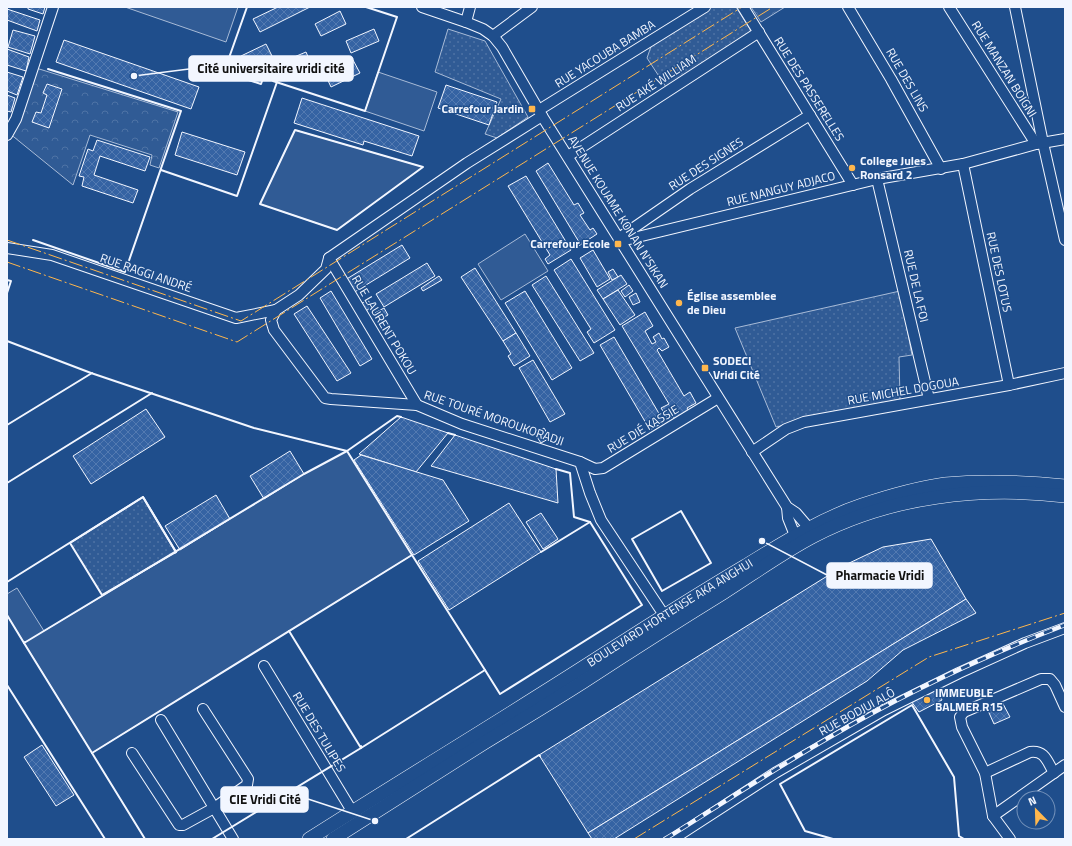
<svg xmlns="http://www.w3.org/2000/svg" width="1072" height="846" viewBox="0 0 1072 846" font-family="'Titillium Web',sans-serif">
<defs>
<pattern id="grass-dots" width="8" height="8" patternUnits="userSpaceOnUse"><rect width="8" height="8" fill="#305b95"/><path d="M2 2h.1M6 6h.1" fill="none" stroke="#4e73a5" stroke-width="1.8" stroke-linecap="round"/></pattern>
<pattern id="forest-crowns" width="20" height="18" patternUnits="userSpaceOnUse"><rect width="20" height="18" fill="#305b95"/><path d="M2 6a3 3 0 1 1 6 0M12 15a3 3 0 1 1 6 0" fill="none" stroke="#4e73a5"/></pattern>
<pattern id="building-cross-hatch" width="8" height="8" patternUnits="userSpaceOnUse"><rect width="8" height="8" fill="#3563a3"/><path d="M0 0l8 8M0 8l8-8" fill="none" stroke="#537ab1"/></pattern>
</defs>
<rect width="100%" height="100%" fill="#1f4e8c"/>
<g fill="url(#grass-dots)" stroke="#a8bbd7">
<polygon points="701,7 736,7 753,34 666,87 647,58 654,38"/>
<polygon points="448,29 485,41 528,117 497,138 485,134 501,99 435,72"/>
<polygon points="900,291 912,355 899,357 900,399 776,427 735,328"/>
<polygon points="143,497 176,552 102,595 70,543"/>
</g>
<g fill="url(#forest-crowns)" stroke="#a8bbd7">
<polygon points="751,7 785,7 761,22"/>
<polygon points="36,68 178,112 159,168 150,165 152,155 90,135 73,185 9,133"/>
</g>
<g fill="#305b95" stroke="#a8bbd7">
<polygon points="125,7 238,7 226,42"/>
<polygon points="378,72 437,92 424,131 365,111"/>
<polygon points="295,130 423,167 337,230 260,204"/>
<polygon points="525,234 548,271 501,300 478,264"/>
<polygon points="347,451 412,555 92,753 7,615 7,594 17,588 44,631 176,552 304,474"/>
</g>
<g fill="url(#building-cross-hatch)" stroke="#f2f6ff">
<polygon points="28,7 45,7 43,14 28,9"/>
<polygon points="278,7 310,7 260,32 253,19"/>
<polygon points="7,9 40,20 37,31 7,20"/>
<polygon points="340,11 346,24 321,36 315,24"/>
<polygon points="374,29 379,41 351,53 346,41"/>
<polygon points="13,30 35,36 30,54 8,47"/>
<polygon points="64,40 199,87 191,109 56,62"/>
<polygon points="266,44 273,58 249,71 241,56"/>
<polygon points="7,49 29,57 26,71 7,65"/>
<polygon points="306,52 312,66 286,77 280,63"/>
<polygon points="353,60 360,73 331,87 325,74"/>
<polygon points="7,72 23,77 17,95 7,91"/>
<polygon points="47,84 62,89 49,128 32,122 36,112 41,113 47,95 43,93"/>
<polygon points="446,85 497,102 489,125 438,108"/>
<polygon points="7,95 15,98 11,112 7,111"/>
<polygon points="302,98 419,136 412,156 364,141 363,145 294,123"/>
<polygon points="182,132 245,152 237,175 175,155"/>
<polygon points="97,140 150,157 145,171 100,156 94,175 138,190 133,203 82,186 84,177 79,176 88,149 93,151"/>
<polygon points="548,163 574,205 578,203 584,213 580,215 590,230 593,228 597,234 577,247 576,244 579,242 536,171"/>
<polygon points="526,176 571,250 548,264 545,259 550,255 508,186"/>
<polygon points="402,245 410,258 353,293 345,280"/>
<polygon points="593,250 610,279 597,287 580,258"/>
<polygon points="571,259 615,330 594,343 587,332 591,329 554,270"/>
<polygon points="427,263 435,276 384,307 376,294"/>
<polygon points="475,268 516,333 503,341 461,277"/>
<polygon points="613,269 618,277 612,280 608,272"/>
<polygon points="621,275 627,284 603,299 597,290"/>
<polygon points="439,276 442,280 423,291 421,288"/>
<polygon points="546,276 594,353 580,361 532,285"/>
<polygon points="629,285 633,291 625,297 621,291"/>
<polygon points="618,290 635,315 620,325 603,299"/>
<polygon points="331,291 372,359 360,366 320,298"/>
<polygon points="525,291 572,368 552,380 505,303"/>
<polygon points="636,293 640,302 633,305 629,297"/>
<polygon points="368,300 372,307 364,312 360,304"/>
<polygon points="307,306 351,373 337,381 294,314"/>
<polygon points="384,308 388,315 379,320 375,313"/>
<polygon points="645,312 653,326 645,331 652,344 656,342 653,337 659,333 662,339 664,338 669,347 662,351 659,348 657,350 684,396 690,392 696,403 687,408 690,413 676,421 673,416 668,419 661,408 669,404 622,326"/>
<polygon points="516,333 530,356 514,366 508,356 511,354 503,341"/>
<polygon points="614,337 664,422 650,430 600,345"/>
<polygon points="533,360 565,414 550,422 519,368"/>
<polygon points="146,409 165,437 91,484 73,456"/>
<polygon points="401,417 448,433 416,472 359,454"/>
<polygon points="544,428 550,438 541,443 535,434"/>
<polygon points="455,435 556,469 558,503 431,466"/>
<polygon points="290,451 304,474 264,499 250,476"/>
<polygon points="361,455 443,480 469,521 414,555 354,460"/>
<polygon points="216,495 230,519 180,550 165,526"/>
<polygon points="509,503 541,552 449,610 418,561"/>
<polygon points="541,513 558,539 543,549 526,522"/>
<polygon points="931,539 966,599 588,833 539,755 845,565 883,547"/>
<polygon points="966,599 976,613 903,650 867,681 614,839 592,839 588,833"/>
<polygon points="936,688 942,700 919,712 911,701"/>
<polygon points="1001,700 1010,717 994,724 986,706"/>
<polygon points="42,745 74,795 56,806 24,757"/>
</g>
<g fill="none" stroke-linecap="round" stroke-linejoin="round">
<defs>
<g id="minor">
<polyline points="422,7 466,22 483,29 493,36 502,47 542,116 787,507 796,513 814,534"/>
<polyline points="743,7 853,185"/>
<polyline points="848,7 891,79 941,169"/>
<polyline points="949,7 1036,144"/>
<polyline points="1015,7 1043,143 1065,240"/>
<polyline points="466,22 470,7"/>
<polyline points="493,36 532,7"/>
<polyline points="539,110 705,7"/>
<polyline points="542,116 467,163 329,258 326,269 299,295 276,310 271,320 274,330 325,398 331,399 417,405 462,424 580,462 590,493 601,520 664,615"/>
<polyline points="7,135 16,119 53,7"/>
<polyline points="568,156 759,32"/>
<polyline points="963,164 1009,385"/>
<polyline points="877,179 929,399"/>
<polyline points="619,238 690,189 810,115"/>
<polyline points="621,241 877,179 963,164 1036,144 1065,139"/>
<polyline points="7,248 52,255 236,318 276,310"/>
<polyline points="329,258 417,405"/>
<polyline points="752,452 786,429 804,422 1009,385 1065,373"/>
<polyline points="580,462 595,469 603,468 718,398"/>
<polyline points="787,507 788,518 798,543"/>
<polyline points="264,666 352,811"/>
<polyline points="161,720 233,839"/>
<polyline points="132,753 179,825 183,825 214,808 247,785 248,779 203,709"/>
<path d="M985,773L1030,752C1045,750 1047,761 1054,773"/>
<polyline points="993,816 1065,765"/>
<polyline points="673,839 775,773 884,710 959,673 1025,643 1065,628"/>
<polyline points="1010,839 993,816 985,773 962,727 960,717 964,712 1041,679 1050,679 1055,685 1065,707"/>
</g>
<g id="major">
<path id="s1" d="M309,839C408,776 508,716 607,652C652,623 698,594 745,566C783,543 820,519 862,505C889,496 917,488 945,484C985,480 1025,482 1065,486"/>
<path d="M333,839C383,807 433,775 484,743C517,723 550,703 583,682C629,652 676,622 723,593C753,574 783,552 814,536C891,496 980,486 1065,496"/>
</g>
</defs>
<use href="#minor" stroke="#f2f6ff" stroke-width="12"/>
<use href="#major" stroke="#f2f6ff" stroke-width="14"/>
<use href="#minor" stroke="#1f4e8c" stroke-width="10"/>
<use href="#major" stroke="#1f4e8c" stroke-width="13"/>
<defs>
<path id="rail" d="M665,839C720,805 774,769 830,737C905,693 984,656 1065,625"/>
</defs>
<use href="#rail" stroke="#f2f6ff" stroke-width="4.5"/>
<use href="#rail" stroke="#1f4e8c" stroke-width="3" stroke-dasharray="9" stroke-linecap="butt"/>
<g stroke="#f2f6ff" stroke-width="2">
<polyline points="247,7 224,72 261,84 267,67 277,70 273,81 365,111 397,17 366,7"/>
<polygon points="295,130 423,167 337,230 260,204"/>
<polyline points="161,170 237,196 277,82"/>
<polyline points="33,240 125,272 181,111 48,69"/>
<polyline points="7,280 11,281 7,293"/>
<polyline points="7,341 91,373 254,428 347,451 397,416 401,417"/>
<polyline points="7,425 92,373"/>
<polyline points="448,433 455,435"/>
<polygon points="347,451 412,555 92,753 24,643 304,474"/>
<polyline points="556,469 570,473 574,517 590,522"/>
<polyline points="7,483 152,393"/>
<polygon points="143,497 176,552 102,595 70,543"/>
<polygon points="681,511 711,563 662,591 632,539"/>
<polyline points="7,582 143,497 176,552 174,553"/>
<polyline points="7,615 24,643 25,642"/>
<polyline points="289,631 361,748 485,670 412,555"/>
<polyline points="485,670 500,694 642,605 590,522 541,552"/>
<polyline points="7,685 105,839"/>
<polyline points="92,753 145,839"/>
<polyline points="212,839 361,748 361,746"/>
<polyline points="406,839 539,755 540,756"/>
<polyline points="833,839 805,831 780,784 912,705 954,777 959,836 964,839"/>
</g>
<g stroke="#ffb74d" stroke-width="1" stroke-dasharray="14 3 2 3" stroke-linecap="butt">
<polyline points="7,240 241,321 742,7"/>
<polyline points="7,262 237,342 773,7"/>
<polyline points="634,839 929,657 1065,613"/>
</g>
</g>
<g fill="#ffb74d" stroke="#1f4e8c" stroke-width="1.5">
<rect x="528" y="105" width="8" height="8" rx="2"/>
<circle cx="852" cy="168" r="4"/>
<rect x="614" y="240" width="8" height="8" rx="2"/>
<circle cx="679" cy="303" r="4"/>
<rect x="701" y="364" width="8" height="8" rx="2"/>
<circle cx="927" cy="700" r="4"/>
</g>
<g text-anchor="middle" stroke-width="3" stroke-linejoin="round" paint-order="stroke">
<g font-size="12" fill="#f2f6ff" stroke="#1f4e8c">
<text transform="translate(605 54) rotate(-32)" y="4">RUE YACOUBA BAMBA</text>
<text transform="translate(1004 69) rotate(58)" y="4">RUE MANZAN BOIGNI</text>
<text transform="translate(907 80) rotate(60)" y="4">RUE DES LINS</text>
<text transform="translate(656 83) rotate(-33)" y="4">RUE AKÉ WILLIAM</text>
<text transform="translate(809 89) rotate(58)" y="4">RUE DES PASSERELLES</text>
<text transform="translate(706 164) rotate(-33)" y="4">RUE DES SIGNES</text>
<text transform="translate(781 189) rotate(-14)" y="4">RUE NANGUY ADJACO</text>
<text transform="translate(618 212) rotate(58)" y="4">AVENUE KOUAME KONAN N'SIKAN</text>
<text transform="translate(999 272) rotate(78)" y="4">RUE DES LOTUS</text>
<text transform="translate(146 273) rotate(19)" y="4">RUE RAGGI ANDRÉ</text>
<text transform="translate(916 286) rotate(77)" y="4">RUE DE LA FOI</text>
<text transform="translate(384 325) rotate(59)" y="4">RUE LAURENT POKOU</text>
<text transform="translate(903 391) rotate(-10)" y="4">RUE MICHEL DOGOUA</text>
<text transform="translate(494 418) rotate(19)" y="4">RUE TOURÉ MOROUKORADJI</text>
<text transform="translate(643 429) rotate(-31)" y="4">RUE DIÉ KASSIE</text>
<text dy="4" stroke="none"><textPath href="#s1" startOffset="426">BOULEVARD HORTENSE AKA ANGHUI</textPath></text>
<text transform="translate(857 712) rotate(-29)" y="4">RUE BODJUI ALÔ</text>
<text transform="translate(319 732) rotate(59)" y="4">RUE DES TULIPES</text>
</g>
<g font-size="12" font-weight="bold" fill="#f2f6ff" stroke="#1f4e8c" text-anchor="start">
<text x="524" y="113" text-anchor="end">Carrefour Jardin</text>
<text x="860" y="165">College Jules<tspan x="860" dy="14">Ronsard 2</tspan></text>
<text x="610" y="248" text-anchor="end">Carrefour Ecole</text>
<text x="687" y="300">Église assemblee<tspan x="687" dy="14">de Dieu</tspan></text>
<text x="713" y="365">SODECI<tspan x="713" dy="14">Vridi Cité</tspan></text>
<text x="935" y="697">IMMEUBLE<tspan x="935" dy="14">BALMER R15</tspan></text>
</g>
</g>
<path fill="none" stroke="#f2f6ff" stroke-width="1.5" d="M134 76L189 69M762 541L827 575M375 821L308 799"/>
<g fill="#f2f6ff" stroke="#1f4e8c" stroke-width="1.5">
<circle cx="134" cy="76" r="4"/>
<circle cx="762" cy="541" r="4"/>
<circle cx="375" cy="821" r="4"/>
</g>
<g fill="#f2f6ff" stroke="#f2f6ff" stroke-width="1.5">
<rect x="189" y="56" width="164" height="25" rx="4"/>
<rect x="827" y="563" width="105" height="25" rx="4"/>
<rect x="221" y="787" width="87" height="25" rx="4"/>
</g>
<g font-size="13" text-anchor="middle" font-weight="bold" fill="#111">
<text x="271" y="73">Cité universitaire vridi cité</text>
<text x="880" y="580">Pharmacie Vridi</text>
<text x="265" y="804">CIE Vridi Cité</text>
</g>
<rect width="1072" height="846" fill="none" stroke="#f2f6ff" stroke-width="16"/>
<g transform="translate(1036 810) rotate(337)"><circle r="19" fill="#1f4e8c" stroke="#7391ba"/>
<path d="M0-3L7 15L0 10L-7 15Z" fill="#ffb74d"/>
<text y="-6" font-size="11" font-weight="bold" text-anchor="middle" fill="#f2f6ff">N</text>
</g>
</svg>
